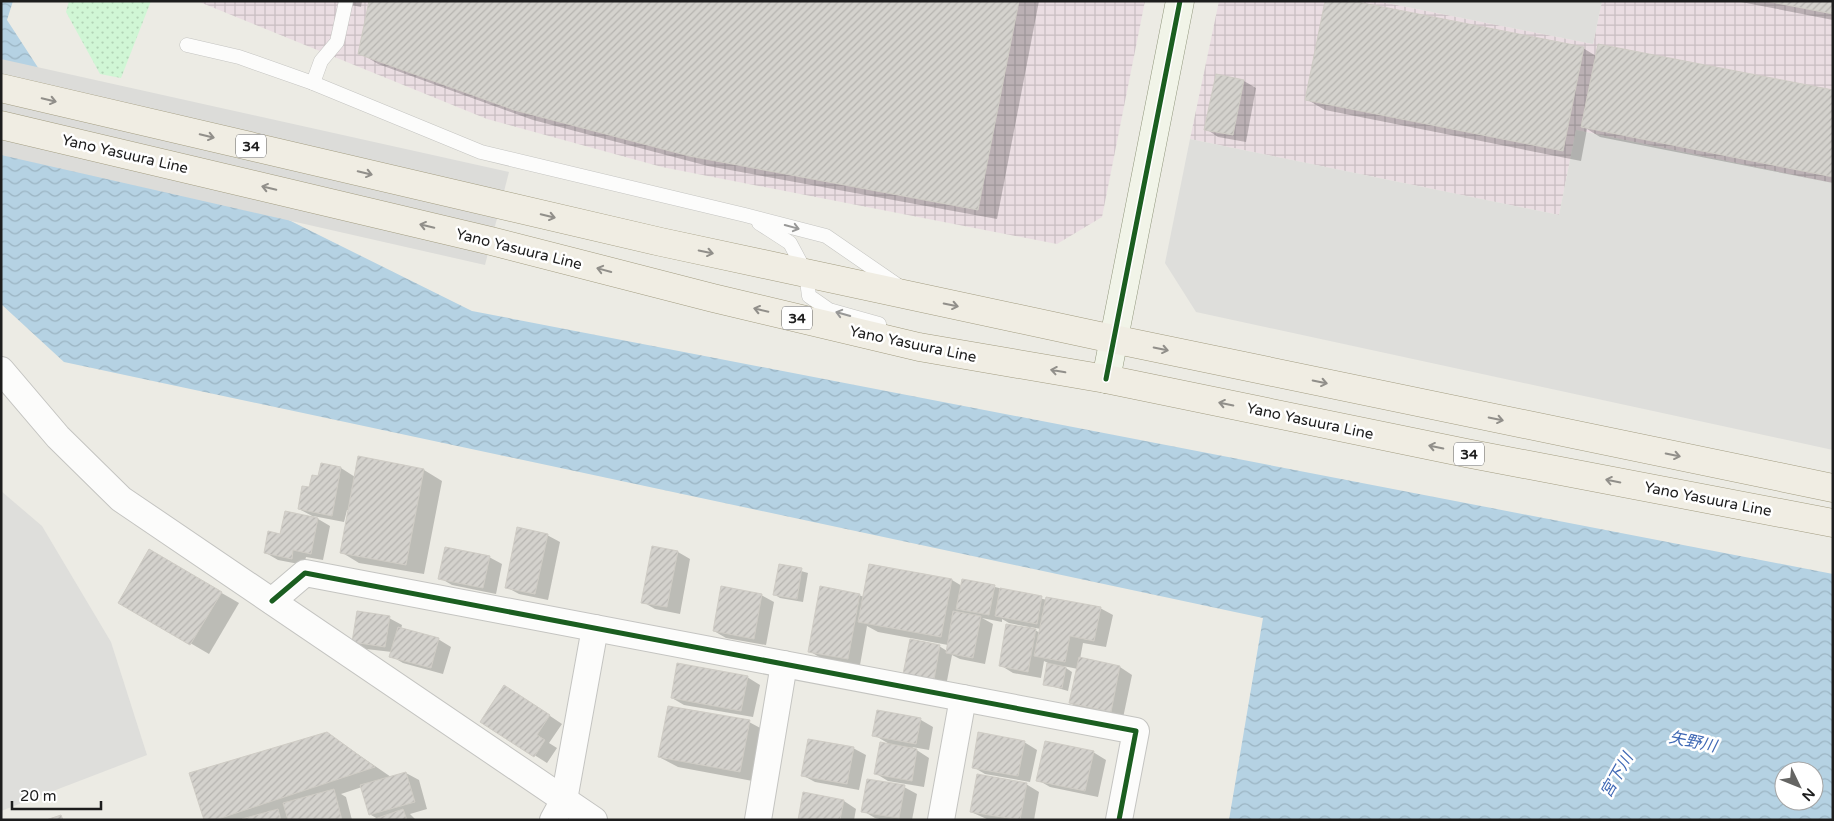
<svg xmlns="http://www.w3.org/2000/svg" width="1834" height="821" viewBox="0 0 1834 821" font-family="'Varela Round','Noto Sans JP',sans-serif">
<defs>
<pattern id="industrial-grid" width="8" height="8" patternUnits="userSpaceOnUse" patternTransform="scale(1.25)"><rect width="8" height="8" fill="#eadde2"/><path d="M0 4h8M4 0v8" fill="none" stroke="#c8bdc1"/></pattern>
<pattern id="park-dots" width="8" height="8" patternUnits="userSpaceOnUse" patternTransform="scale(1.25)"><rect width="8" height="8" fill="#d0f6d5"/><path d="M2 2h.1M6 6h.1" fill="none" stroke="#b2d2b6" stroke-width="1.8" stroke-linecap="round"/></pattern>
<pattern id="water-waves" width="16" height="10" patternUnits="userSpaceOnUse" patternTransform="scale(1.25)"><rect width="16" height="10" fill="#b5d2e3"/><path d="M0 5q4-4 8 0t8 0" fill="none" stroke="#9bb4c2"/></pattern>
<pattern id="building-hatch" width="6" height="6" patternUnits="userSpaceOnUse" patternTransform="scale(1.25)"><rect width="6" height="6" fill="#d4d2cd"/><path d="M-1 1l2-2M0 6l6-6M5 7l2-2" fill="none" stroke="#b6b4b0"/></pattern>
</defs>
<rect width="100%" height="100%" fill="#ecebe4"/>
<g fill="url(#industrial-grid)">
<polygon points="197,1 1145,1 1102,217 1057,244 662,167 487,119"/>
<polygon points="1219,1 1377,1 1593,44 1602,1 1833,1 1833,183 1576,130 1559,215 1190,139"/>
</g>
<polygon fill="url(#park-dots)" points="69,1 151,1 121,78 100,74 66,12"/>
<g fill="#dededb">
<polygon points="1377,1 1602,1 1593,44"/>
<polygon points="1576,130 1833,183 1833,450 1196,312 1165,263 1190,139 1559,215"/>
<polygon points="1,491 42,526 111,642 147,755 1,811"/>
</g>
<path fill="url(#water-waves)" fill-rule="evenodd" d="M1,1H13L7,20L65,109L472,311L1833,574V820H1229L1263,618L64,362L1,304ZM1784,771H1814V801H1784Z"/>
<polygon fill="#dcdcd9" points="1,59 509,172 485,265 1,155"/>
<g fill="#0003" fill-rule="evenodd">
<polygon points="331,1 362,1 361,7"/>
<polygon points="370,1 1039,1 997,219 708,166 533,120 378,64 360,53"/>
<polygon points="1736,1 1833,1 1833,20"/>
<polygon points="1583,48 1596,56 1833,91 1833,183 1600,137 1587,129 1581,161 1325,110 1306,99"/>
<polygon points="1217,76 1244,81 1256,88 1246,142 1218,137 1206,129"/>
<polygon points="341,468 355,477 424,470 442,481 424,574 359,563 341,552 349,510 347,510 344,522 313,516 330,526 323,560 306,557 304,565 278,560 266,553 281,536 316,518 299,509 319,478"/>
<polygon points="547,535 560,542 548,600 519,594 506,587"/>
<polygon points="653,547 678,552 690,559 680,614 655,609 643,602"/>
<polygon points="149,551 239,603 209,654 120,602"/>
<polygon points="489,557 502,564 496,594 452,585 440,578"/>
<polygon points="780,565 808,573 803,602 780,598 774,594"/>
<path d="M952,580L962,586L995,587L1047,600L1100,608L1113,615L1106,647L1083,643L1080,659L1120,667L1132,675L1123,718L1083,710L1070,703L1078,669L1063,666L1072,672L1068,691L1044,684L1048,663L1044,661L1041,678L1013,673L1000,665L1029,627L1009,623L1002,619V622L982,618L993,624L985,664L960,659L952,655L946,686L917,681L939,646L947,651L948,645L878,632L867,626L860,665L821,658L809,651L859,595L864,597ZM1030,627L1041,629L1040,633Z"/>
<polygon points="761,595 774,602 766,645 726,638 714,631"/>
<polygon points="389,618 402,625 401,629 438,639 451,647 443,674 403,663 391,656 392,652 366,649 354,641"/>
<polygon points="747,677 760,685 753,717 684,705 672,698"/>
<polygon points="516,693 562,724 549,743 557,748 547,763 481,721"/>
<polygon points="921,720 933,727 929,750 912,747 929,758 924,787 888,781 875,773 891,745 874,735"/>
<polygon points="749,722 768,732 758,782 678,767 659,757"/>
<polygon points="327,733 391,777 406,773 419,780 427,809 410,814 416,820 376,820 378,819 371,815 362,787 341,794 346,797 352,820 205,820"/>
<polygon points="1024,742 1037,750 1030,782 985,774 973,767"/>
<polygon points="853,748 866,755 859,790 815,782 802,775"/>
<polygon points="1093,752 1106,760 1098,797 1050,787 1038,780"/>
<polygon points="1026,784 1039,792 1034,820 989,820 971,812"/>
<polygon points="904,787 917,794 912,820 884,820 875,818 863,811"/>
<polygon points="844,801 856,809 854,820 799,820"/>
</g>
<g fill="url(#building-hatch)" stroke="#cfccc5">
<polygon points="369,1 1019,1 978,210 689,156 514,110 358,54"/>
<polygon points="1325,1 1353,1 1584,47 1563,151 1305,100"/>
<polygon points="1766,1 1833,1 1833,14"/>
<polygon points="1598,44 1833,90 1833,177 1581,127"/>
<polygon points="1216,74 1244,80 1233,135 1204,130"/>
<polygon points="358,456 424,469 406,565 340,553"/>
<polygon points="321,463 341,467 332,516 298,509 302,486 309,487 312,475 318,476"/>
<polygon points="285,511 318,518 311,554 293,550 292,559 264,553 268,531 280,534"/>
<polygon points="517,527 548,534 535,594 505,588"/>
<polygon points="652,546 678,551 667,607 641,603"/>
<polygon points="445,547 490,556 483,588 438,579"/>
<polygon points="149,549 222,592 190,645 118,603"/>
<polygon points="779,564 802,568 797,599 773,595"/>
<polygon points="869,564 952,579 941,637 858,622"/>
<polygon points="962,579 995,585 989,615 956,609"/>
<polygon points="721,586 762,594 754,639 713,631"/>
<polygon points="820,586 860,594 848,659 808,652"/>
<polygon points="1000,588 1042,596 1037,624 995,616"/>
<polygon points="1046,597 1101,607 1094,641 1070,636 1065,662 1034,656"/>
<polygon points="357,611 390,616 385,647 352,642"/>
<polygon points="953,611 981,616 973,658 946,653"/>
<polygon points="1006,624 1036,629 1028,672 999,666"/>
<polygon points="398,627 439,638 431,668 389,657"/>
<polygon points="910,639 940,645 934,680 903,674"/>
<polygon points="1079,657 1120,666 1111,712 1069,703"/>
<polygon points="677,663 748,676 741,711 671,698"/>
<polygon points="1047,663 1066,667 1062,688 1043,685"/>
<polygon points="504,685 550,715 537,735 545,740 534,757 480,722"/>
<polygon points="668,706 750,720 740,772 658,757"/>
<polygon points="877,710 921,718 916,744 872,736"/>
<polygon points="327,732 375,767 215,820 204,820 189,773"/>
<polygon points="978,732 1025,741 1018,776 972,768"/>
<polygon points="808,739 854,747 847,784 801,776"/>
<polygon points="1045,741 1094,751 1085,791 1036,781"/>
<polygon points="880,742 917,749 912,781 874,774"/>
<polygon points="406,772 415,802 369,815 360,785"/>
<polygon points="977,774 1027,783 1020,820 970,812"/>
<polygon points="867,779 905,785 899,818 861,812"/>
<polygon points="334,789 342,820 288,820 283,803"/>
<polygon points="803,792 844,800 840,820 798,820"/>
<polygon points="278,809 281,820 242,820 242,819"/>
<polygon points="403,809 407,820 372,820"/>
<polygon points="61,815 63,820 46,820"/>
</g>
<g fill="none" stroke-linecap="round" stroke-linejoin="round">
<defs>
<g id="lane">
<polyline points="187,45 239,57 313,83 481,152 745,215 826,236 900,287"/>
<polyline points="313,83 321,61 337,42 346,1"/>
<polyline points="759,223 790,243 806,273 809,296 829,310 879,324"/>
</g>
<g id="street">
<polyline points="1,370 58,437 121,499 594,820"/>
<polyline points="272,601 305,573 1136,731 1119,820"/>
<polyline points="553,820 564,800 595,628"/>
<polyline points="758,820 784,664"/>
<polyline points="941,820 963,698"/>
</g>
<polyline id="secondary" points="1106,379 1180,1"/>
<g id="primary">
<polyline points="1,88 661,242 1113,339 1833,488"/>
<polyline points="1,125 491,241 713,298 919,347 1106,379 1466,453 1833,523"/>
</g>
</defs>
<use href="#lane" stroke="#c4c4c1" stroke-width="15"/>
<use href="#street" stroke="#c4c4c1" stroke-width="28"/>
<use href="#secondary" stroke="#90967c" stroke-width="29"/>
<use href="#primary" stroke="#a29c81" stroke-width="29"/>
<use href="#lane" stroke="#fcfcfb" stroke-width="14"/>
<use href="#street" stroke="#fcfcfb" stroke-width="26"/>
<use href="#secondary" stroke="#f1f4e8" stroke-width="28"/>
<use href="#primary" stroke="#f0ede3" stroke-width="28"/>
<defs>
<g id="cycleway">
<polyline points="1106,379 1180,1"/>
<polyline points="272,601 305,573 1136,731 1119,820"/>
</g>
</defs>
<use href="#cycleway" stroke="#fff" stroke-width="8"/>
<use href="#cycleway" stroke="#1b5e20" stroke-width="5"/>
</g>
<defs><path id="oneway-shaft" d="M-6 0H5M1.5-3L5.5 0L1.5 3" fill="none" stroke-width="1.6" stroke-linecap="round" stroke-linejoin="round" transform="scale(1.25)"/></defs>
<g stroke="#918f8a">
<use href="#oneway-shaft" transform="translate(49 100) rotate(13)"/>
<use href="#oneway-shaft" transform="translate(207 136) rotate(13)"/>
<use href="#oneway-shaft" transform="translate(365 173) rotate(13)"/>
<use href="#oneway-shaft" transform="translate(269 188) rotate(-167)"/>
<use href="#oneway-shaft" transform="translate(548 216) rotate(13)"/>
<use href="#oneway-shaft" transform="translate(427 226) rotate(-167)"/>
<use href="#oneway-shaft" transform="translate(706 252) rotate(12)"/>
<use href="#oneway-shaft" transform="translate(604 270) rotate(-165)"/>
<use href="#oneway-shaft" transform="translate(951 305) rotate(12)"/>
<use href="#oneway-shaft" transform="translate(761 310) rotate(-167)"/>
<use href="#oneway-shaft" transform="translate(1161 349) rotate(12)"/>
<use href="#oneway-shaft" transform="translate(1058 371) rotate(-170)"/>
<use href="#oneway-shaft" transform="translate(1320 382) rotate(12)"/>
<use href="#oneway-shaft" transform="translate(1226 404) rotate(-168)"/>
<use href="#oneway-shaft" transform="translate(1496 419) rotate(12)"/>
<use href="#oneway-shaft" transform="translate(1436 447) rotate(-168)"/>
<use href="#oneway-shaft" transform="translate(1673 455) rotate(12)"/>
<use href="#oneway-shaft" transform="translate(1613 481) rotate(-169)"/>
</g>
<g stroke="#989897">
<use href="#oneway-shaft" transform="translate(792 227) rotate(15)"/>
<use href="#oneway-shaft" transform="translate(843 314) rotate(-164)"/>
</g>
<g text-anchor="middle" stroke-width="5" stroke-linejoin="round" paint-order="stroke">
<g fill="#fff" stroke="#616161" stroke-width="1">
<rect x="236" y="134.5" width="30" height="23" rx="4"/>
<rect x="782" y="306.5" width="30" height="23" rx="4"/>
<rect x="1454" y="442.5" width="30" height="23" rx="4"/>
</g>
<g font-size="14" font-weight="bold" fill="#1d1d1d">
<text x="251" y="151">34</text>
<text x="797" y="323">34</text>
<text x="1469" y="459">34</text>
</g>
<g font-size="15" fill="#1d1d1d" stroke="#fff">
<text transform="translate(125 154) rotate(13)" y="5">Yano Yasuura Line</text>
<text transform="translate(519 249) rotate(14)" y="5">Yano Yasuura Line</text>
<text transform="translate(913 344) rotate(12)" y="5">Yano Yasuura Line</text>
<text transform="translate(1310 421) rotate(12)" y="5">Yano Yasuura Line</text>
<text transform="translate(1708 499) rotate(11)" y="5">Yano Yasuura Line</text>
</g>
<g font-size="16" font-style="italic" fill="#4069b5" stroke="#fff">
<text transform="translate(1693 741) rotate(12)" y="6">矢野川</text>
<text transform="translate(1616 775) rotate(-60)" y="6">宮下川</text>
</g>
</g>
<rect width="1834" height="821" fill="none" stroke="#1d1d1d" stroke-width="5"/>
<g transform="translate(1799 786) rotate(133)"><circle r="24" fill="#ffffff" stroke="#a5a5a5"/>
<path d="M0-4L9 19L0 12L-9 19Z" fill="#656563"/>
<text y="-8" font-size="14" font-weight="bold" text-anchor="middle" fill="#1d1d1d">N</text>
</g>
<path d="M12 801v8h89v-8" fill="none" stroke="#1d1d1d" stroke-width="2.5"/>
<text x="20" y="801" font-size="15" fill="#1d1d1d" stroke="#ffffff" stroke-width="4" paint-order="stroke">20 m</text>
</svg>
